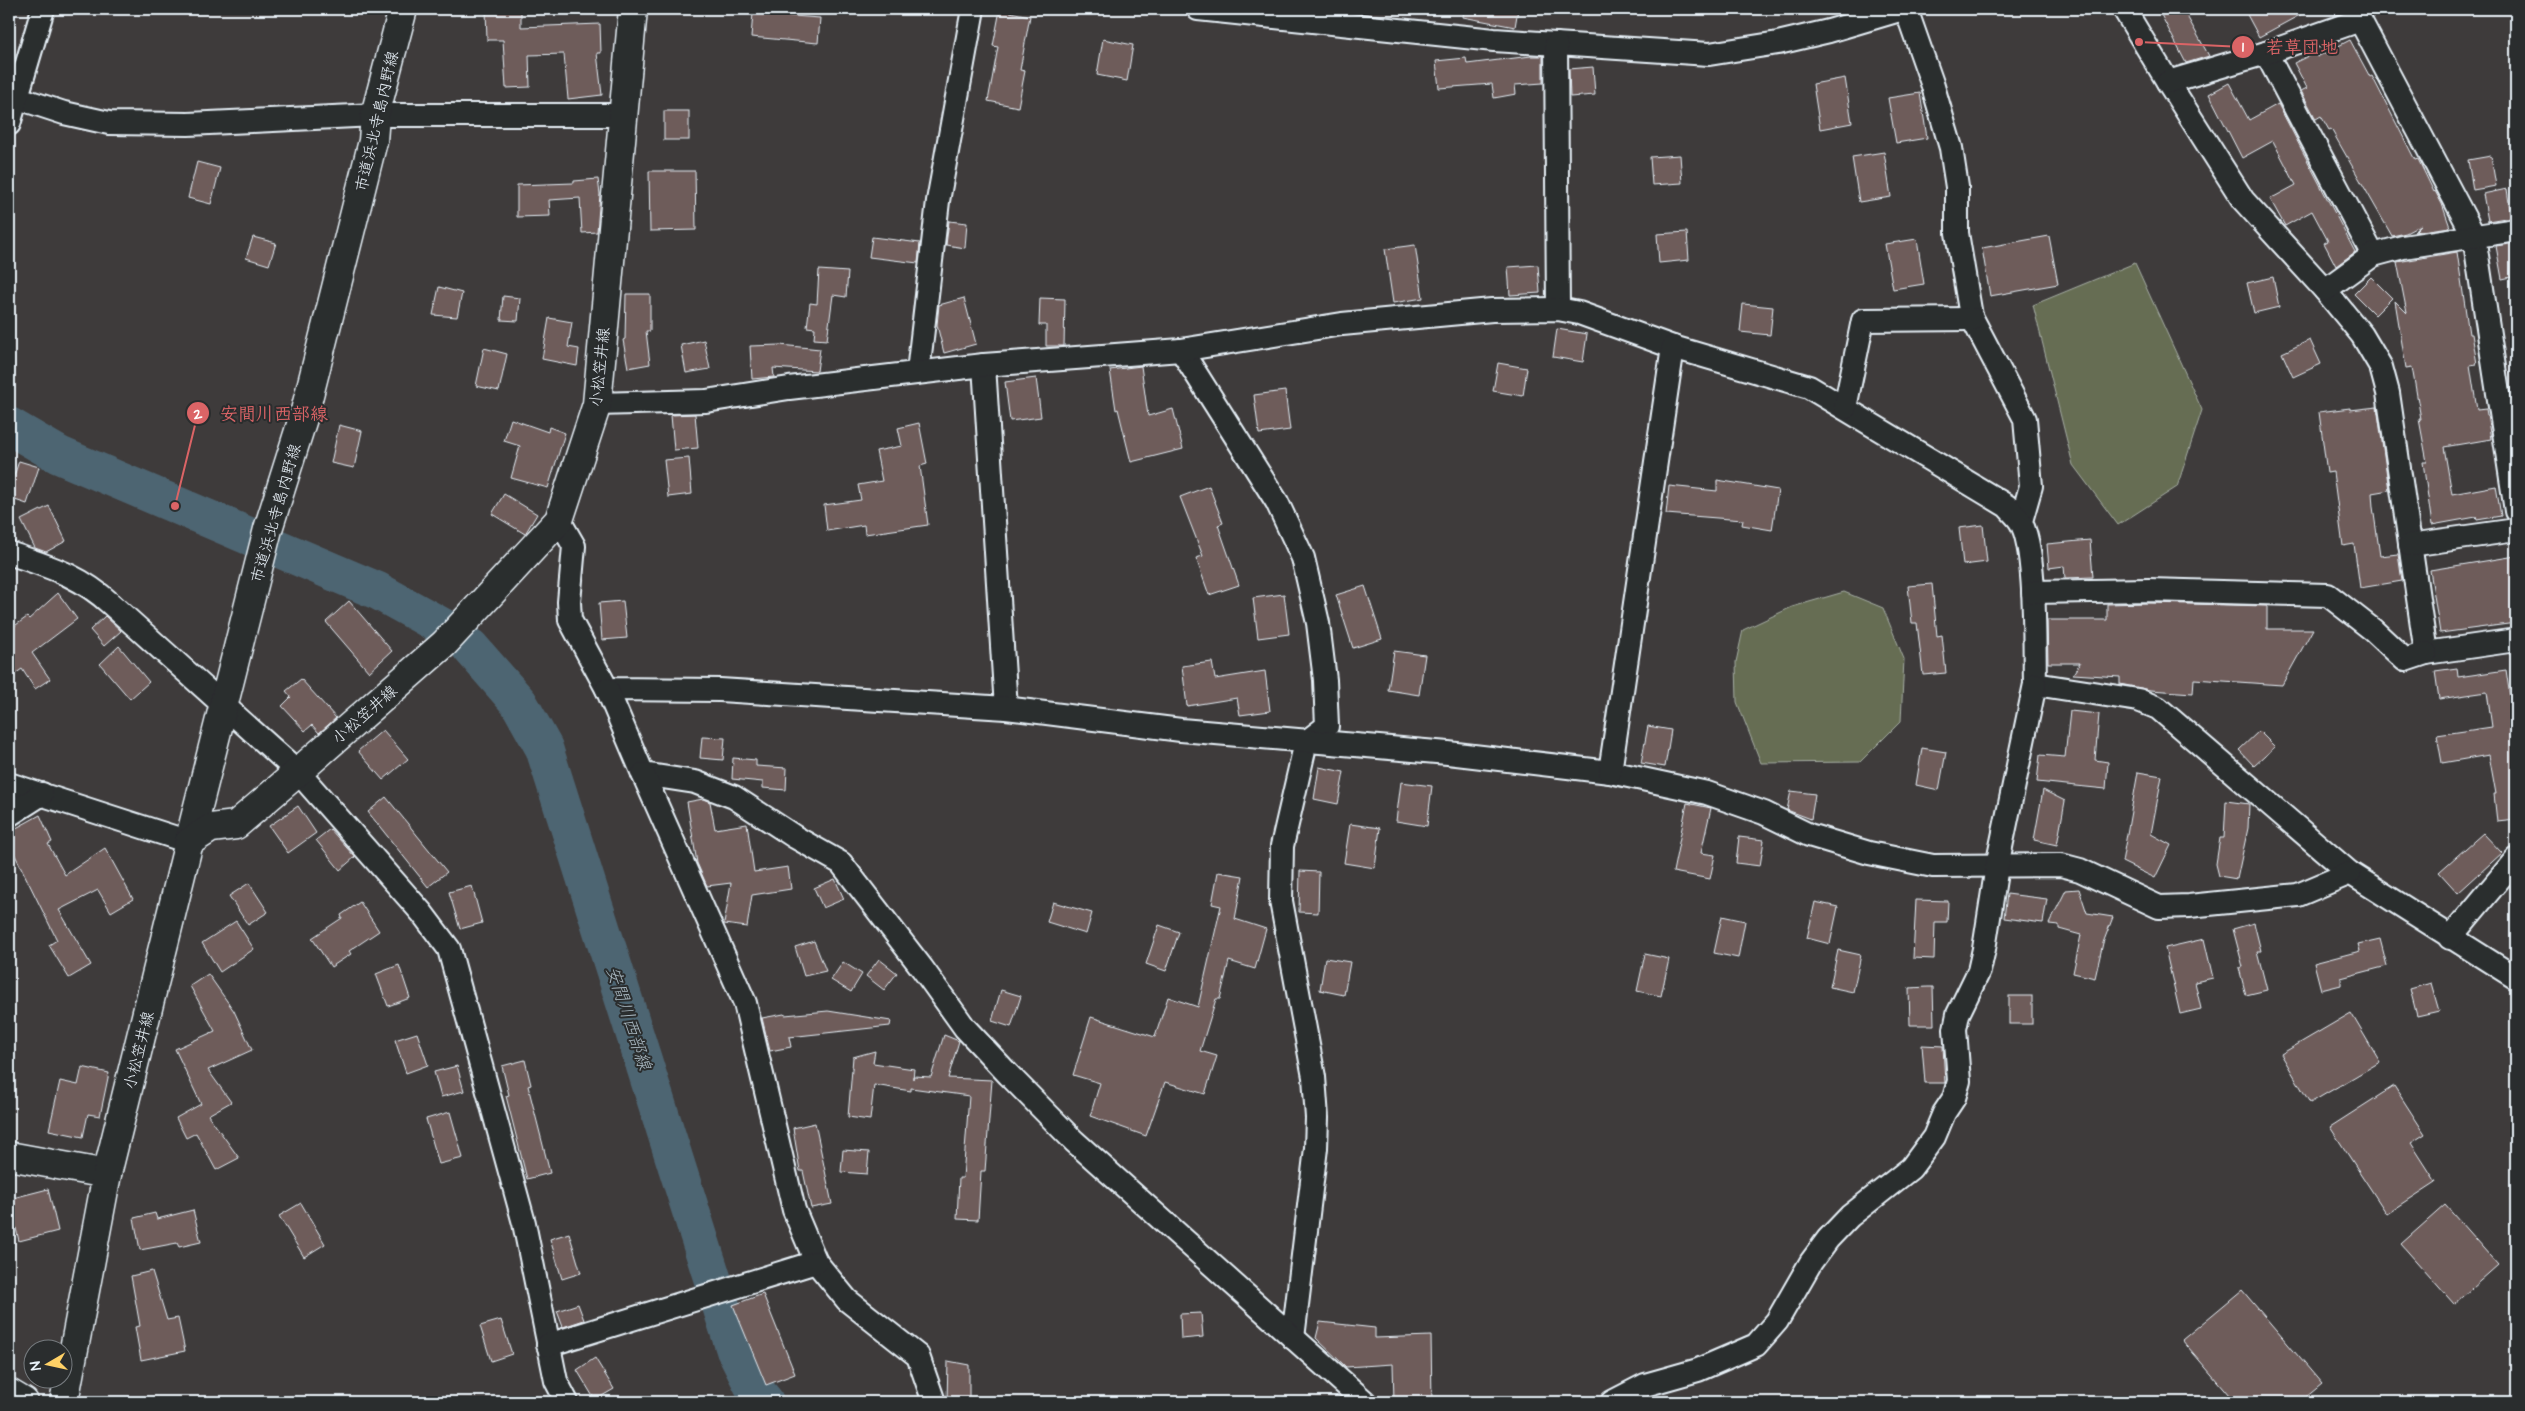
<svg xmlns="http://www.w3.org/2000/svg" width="2525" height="1411" viewBox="0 0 2525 1411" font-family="'Architects Daughter','Klee One',sans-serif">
<rect width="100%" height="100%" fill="#3e3b3b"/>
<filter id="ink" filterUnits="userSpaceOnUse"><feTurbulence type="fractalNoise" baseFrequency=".02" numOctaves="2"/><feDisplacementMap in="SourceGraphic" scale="10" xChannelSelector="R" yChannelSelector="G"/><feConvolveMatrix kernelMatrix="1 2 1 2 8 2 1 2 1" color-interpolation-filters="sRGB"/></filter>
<g filter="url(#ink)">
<g fill="#666d53" stroke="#a7afa6">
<polygon points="2135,263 2202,410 2177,487 2118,525 2073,465 2033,305"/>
<polygon points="1844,592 1883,608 1904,659 1901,721 1860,762 1761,763 1737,702 1736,662 1743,630 1792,607"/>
</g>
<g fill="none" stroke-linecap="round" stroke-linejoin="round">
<g stroke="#4e6572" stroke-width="38">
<polyline points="9,426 59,455 378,591 443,627"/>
<polyline points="470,647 519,703 544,748 735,1350 755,1390 765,1402"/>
</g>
</g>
<g fill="#6e5b5a" stroke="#e8f1f8">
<polygon points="486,9 521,9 521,27 600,24 601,53 597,53 602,95 568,99 564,54 529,55 530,87 506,88 503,40 487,40"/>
<polygon points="1464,9 1518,9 1515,27 1463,17"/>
<polygon points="2158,9 2183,9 2209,56 2186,63"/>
<polygon points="2244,9 2311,9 2259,37"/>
<polygon points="1000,10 1030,16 1020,70 1025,71 1018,107 988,101 998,47 993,46"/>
<polygon points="753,13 820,18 818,43 751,37"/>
<polygon points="1103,39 1133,45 1127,81 1097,75"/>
<polygon points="2350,40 2370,77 2372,76 2415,160 2418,159 2434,192 2435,191 2442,204 2450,227 2414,232 2421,225 2406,233 2392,236 2331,129 2329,130 2321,116 2316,119 2301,91 2307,88 2294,63 2314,53 2317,57"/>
<polygon points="1531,56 1543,56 1543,83 1515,85 1516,94 1494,98 1492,84 1439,88 1436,61 1466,58 1467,64"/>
<polygon points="1593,67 1595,95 1570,97 1569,69"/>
<polygon points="1845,78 1852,123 1820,129 1813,84"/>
<polygon points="2229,83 2249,120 2278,104 2355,252 2336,266 2324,243 2328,241 2312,211 2285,226 2270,199 2296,185 2273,141 2242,158 2209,94"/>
<polygon points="1920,93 1927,138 1896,143 1888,98"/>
<rect x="664" y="111" width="25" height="29"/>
<polygon points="1884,152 1891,197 1859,202 1852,157"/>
<polygon points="1680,155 1682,183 1652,185 1650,157"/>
<polygon points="2491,156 2496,186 2473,190 2468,160"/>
<polygon points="197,162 220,168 211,204 188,198"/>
<polygon points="649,171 695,171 696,230 650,231"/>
<polygon points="598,179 600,194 597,232 582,233 580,198 549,200 550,216 517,217 517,185 574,183 574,181"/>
<polygon points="2507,189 2511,217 2488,221 2483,194"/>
<polygon points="949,221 967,223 965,248 946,245"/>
<polygon points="1687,232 1689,260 1659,263 1657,234"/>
<polygon points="2049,236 2058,284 1990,296 1982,248"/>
<polygon points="253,237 276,243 269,265 246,258"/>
<polygon points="872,237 920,243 918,263 869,257"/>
<polygon points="1917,239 1924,284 1893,289 1885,244"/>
<polygon points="2516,243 2516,276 2502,279 2496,246"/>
<polygon points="1415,245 1423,298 1393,303 1385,249"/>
<polygon points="2457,252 2469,334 2472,334 2477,364 2470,365 2477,410 2486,409 2491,439 2444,447 2452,494 2496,486 2501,516 2477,520 2476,517 2432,525 2423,462 2427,462 2419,419 2421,419 2412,367 2406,368 2395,301 2407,313 2397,262"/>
<polygon points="1538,265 1540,293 1510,295 1508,267"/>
<polygon points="819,270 848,272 846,297 833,295 827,340 814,339 815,328 807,327 810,303 817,304"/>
<polygon points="2273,277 2279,307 2254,313 2247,283"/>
<polygon points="2371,277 2392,298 2375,315 2354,294"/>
<polygon points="439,287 462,293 457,317 433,315"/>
<polygon points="626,294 650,294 650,331 646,331 650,364 628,368 623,340 625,339"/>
<polygon points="503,296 520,298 518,321 501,320"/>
<polygon points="964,298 976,344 944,353 937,325 939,305"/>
<polygon points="1040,298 1065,299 1064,346 1046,346 1046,325 1039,325"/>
<polygon points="1743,304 1773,307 1770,335 1740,332"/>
<polygon points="549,318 572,322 568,347 579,349 577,366 542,359"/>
<polygon points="1557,329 1587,334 1583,362 1553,357"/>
<polygon points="704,340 710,369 686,373 681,345"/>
<polygon points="2310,340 2321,364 2293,377 2282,353"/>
<polygon points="780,345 820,349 817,371 773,368 774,377 752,379 750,346"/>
<polygon points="484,348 507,354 499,391 476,386"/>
<polygon points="1498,363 1527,368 1523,396 1493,391"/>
<polygon points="1141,366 1148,416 1173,409 1183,449 1131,462 1118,409 1116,410 1110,370"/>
<polygon points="1036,378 1041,417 1010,421 1005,382"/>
<polygon points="1285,391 1290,430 1259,434 1254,395"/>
<polygon points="2377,407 2389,490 2372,493 2373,507 2380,556 2398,554 2402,581 2360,588 2354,544 2343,546 2333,472 2327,473 2319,412 2350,408 2350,410"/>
<polygon points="695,414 698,448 674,450 671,415"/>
<polygon points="511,419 548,432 549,427 565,433 548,488 511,478 520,446 504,441"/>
<polygon points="919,423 927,464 920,466 928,525 865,534 864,525 827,531 824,505 861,500 858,485 882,481 876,451 902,446 898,428"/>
<polygon points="339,425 362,431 354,468 331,463"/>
<polygon points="689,458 692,494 668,497 664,460"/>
<polygon points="19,461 39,467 27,504 9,498 9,491"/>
<polygon points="1717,480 1778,490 1772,530 1742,525 1743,520 1666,514 1669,486 1717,491"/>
<polygon points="1209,486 1223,523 1218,525 1239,585 1209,595 1196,558 1203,556 1180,497"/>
<polygon points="504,494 537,514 525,534 492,514"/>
<polygon points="49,506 66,541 46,552 35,548 21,520"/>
<polygon points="1983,525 1987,562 1963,565 1959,528"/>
<polygon points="2090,540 2093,577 2065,578 2064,566 2049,568 2047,544"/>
<polygon points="2516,556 2516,623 2440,633 2430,570"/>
<polygon points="1932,584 1937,636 1942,635 1946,673 1923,675 1917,623 1912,623 1908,586"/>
<polygon points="1365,586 1382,639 1353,648 1336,595"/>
<polygon points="58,593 77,619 32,653 50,679 35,689 22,669 9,678 9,630 27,617 29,619"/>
<polygon points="1284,594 1289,634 1258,638 1253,598"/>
<polygon points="349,601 392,651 369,672 326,622"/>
<polygon points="623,601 627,638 602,640 599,603"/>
<polygon points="2149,603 2267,606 2267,629 2313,629 2282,685 2194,679 2193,693 2150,690 2120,684 2120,677 2073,674 2080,663 2048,663 2047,620 2107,620 2107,604"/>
<polygon points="105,616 121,631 104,646 90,630"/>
<polygon points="119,646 149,682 130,699 100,664"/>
<polygon points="1394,651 1425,655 1419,695 1388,690"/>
<polygon points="1212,662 1215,679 1265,671 1270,711 1240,715 1237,698 1187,706 1182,666"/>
<polygon points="2457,668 2458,677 2506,670 2514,723 2516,723 2516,771 2514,771 2516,820 2497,822 2494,794 2496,794 2489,755 2442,763 2437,735 2492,727 2487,692 2439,699 2435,671"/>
<polygon points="301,679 336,718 319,733 312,725 305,731 282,706 291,697 286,691"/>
<polygon points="2070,711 2099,714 2095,760 2108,762 2106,789 2037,782 2040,755 2065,757"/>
<polygon points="1648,726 1671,730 1665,767 1641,763"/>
<polygon points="383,730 408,759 383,780 358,751"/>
<polygon points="2259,731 2275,747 2254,766 2239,750"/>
<polygon points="702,737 725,738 723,760 700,758"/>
<polygon points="1922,748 1946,752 1939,790 1916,785"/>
<polygon points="733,758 756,760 756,766 787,768 786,790 763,788 763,782 732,779"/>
<polygon points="1319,767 1344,772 1338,804 1314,799"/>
<polygon points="2138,772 2162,776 2151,834 2171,845 2155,878 2122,862"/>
<polygon points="1401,782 1432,786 1427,826 1396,821"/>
<polygon points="2043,790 2065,801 2057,845 2034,840"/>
<polygon points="1791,791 1815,794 1811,819 1787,810"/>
<polygon points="386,797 447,872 428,887 368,812"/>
<polygon points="703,799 710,802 715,829 747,824 754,872 788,867 791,889 752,895 747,927 724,924 731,883 707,886 697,863 687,802"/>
<polygon points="2226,801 2249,804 2248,828 2237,879 2219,876 2216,864 2220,838 2224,838"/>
<polygon points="1687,803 1711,808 1701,853 1715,855 1710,879 1673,872"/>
<polygon points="298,806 316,833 288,853 269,826"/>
<polygon points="40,815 52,842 48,844 65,875 105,848 133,899 111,912 98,890 59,910 91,965 69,978 49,945 57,940 9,843 9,832"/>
<polygon points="1350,824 1380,828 1375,868 1344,863"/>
<polygon points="330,829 355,857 340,870 316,840"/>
<polygon points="2483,833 2502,853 2458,893 2439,872"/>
<polygon points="1739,837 1764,840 1760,866 1736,863"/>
<polygon points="1300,871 1319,872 1318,913 1299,912"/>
<polygon points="1218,872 1243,876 1235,919 1266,929 1255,969 1229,961 1220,999 1216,999 1200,1051 1217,1056 1205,1094 1165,1082 1146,1136 1090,1116 1100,1083 1073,1075 1091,1017 1155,1037 1168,997 1198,1007 1221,906 1212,904"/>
<polygon points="835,879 844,899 823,908 814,888"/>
<polygon points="249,883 268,912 248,925 229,896"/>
<polygon points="472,886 482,923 460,929 449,892"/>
<polygon points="2079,889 2087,913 2113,917 2103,943 2095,978 2073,973 2081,935 2059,929 2059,925 2049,924 2066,890"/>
<polygon points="2007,894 2047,899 2043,923 2004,918"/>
<polygon points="1916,900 1948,901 1947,922 1935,922 1934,959 1913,958"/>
<polygon points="360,902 379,931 349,951 351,954 331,967 312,938 342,918 341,915"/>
<polygon points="1053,902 1092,913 1086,934 1047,922"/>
<polygon points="1815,902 1838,907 1830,944 1807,938"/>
<polygon points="1722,916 1745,921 1738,958 1714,953"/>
<polygon points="236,921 254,949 220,972 202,943"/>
<polygon points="2254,923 2261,951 2257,951 2267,990 2246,995 2239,968 2243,967 2233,929"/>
<polygon points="1159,925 1179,932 1166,971 1146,964"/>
<polygon points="2204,939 2213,978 2195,982 2201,1009 2180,1014 2165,948"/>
<polygon points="2380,939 2387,966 2341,978 2341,985 2321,990 2314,963 2360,951 2358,944"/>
<polygon points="814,941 826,971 804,976 795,947"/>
<polygon points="1838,950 1861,955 1853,992 1830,987"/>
<polygon points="1645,954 1669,959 1661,996 1637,991"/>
<polygon points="1325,958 1350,962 1344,995 1320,990"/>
<polygon points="879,959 897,973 884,990 866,976"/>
<polygon points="843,962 862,974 851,992 831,980"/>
<polygon points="399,965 410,998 388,1006 376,974"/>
<polygon points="208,974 234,1011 252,1050 208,1070 231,1102 208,1115 239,1158 216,1170 196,1133 186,1138 176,1118 201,1104 175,1049 215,1031 190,986"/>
<polygon points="2431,983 2439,1011 2417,1016 2410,989"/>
<polygon points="1928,987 1933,987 1934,1025 1910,1025 1909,988"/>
<polygon points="1001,990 1021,996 1011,1027 992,1021"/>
<rect x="2009" y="996" width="23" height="28"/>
<polygon points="828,1011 891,1021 890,1026 789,1037 791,1047 770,1051 762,1018 784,1014 785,1015"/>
<polygon points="2351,1013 2380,1062 2310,1103 2281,1054"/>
<polygon points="417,1033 428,1065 406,1073 395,1040"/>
<polygon points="944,1035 959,1041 948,1078 992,1080 985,1171 981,1171 978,1220 957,1219 959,1178 963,1178 969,1096 911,1088 911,1091 874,1085 870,1120 848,1117 853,1057 875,1051 873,1063 914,1069 913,1079 913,1076 931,1077"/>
<polygon points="1922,1045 1943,1046 1945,1083 1925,1083"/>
<polygon points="525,1060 531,1085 528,1086 550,1173 527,1179 506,1096 509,1095 502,1066"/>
<polygon points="457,1066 464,1091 441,1097 434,1072"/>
<polygon points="82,1067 109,1073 100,1116 88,1114 83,1137 49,1130 60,1081 78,1085"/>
<polygon points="2394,1086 2425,1134 2411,1143 2436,1182 2387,1214 2330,1127"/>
<polygon points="450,1112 463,1158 439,1164 426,1119"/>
<polygon points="815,1123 832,1204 811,1208 803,1171 800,1171 793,1128"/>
<polygon points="843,1150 869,1152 867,1174 841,1172"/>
<polygon points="48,1189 58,1231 19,1241 9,1199"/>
<polygon points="301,1203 325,1244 304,1257 279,1216"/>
<polygon points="2445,1205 2498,1265 2454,1304 2401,1244"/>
<polygon points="193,1210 201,1242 179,1247 177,1243 140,1250 134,1218 155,1213 157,1219"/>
<polygon points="569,1233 581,1273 562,1279 550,1239"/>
<polygon points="152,1271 167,1320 178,1318 185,1351 141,1360 135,1327 140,1326 131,1276"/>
<polygon points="2242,1290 2322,1384 2300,1402 2235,1402 2182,1340"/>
<polygon points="763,1294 795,1374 766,1385 733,1305"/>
<polygon points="578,1304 584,1320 563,1327 557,1311"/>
<polygon points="1201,1313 1203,1337 1181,1339 1180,1314"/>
<polygon points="501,1320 512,1354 491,1361 480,1326"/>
<polygon points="1320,1322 1375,1328 1375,1338 1431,1336 1432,1402 1394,1402 1393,1364 1346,1367 1316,1338"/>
<polygon points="595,1358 614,1389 595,1400 577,1370"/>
<polygon points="948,1361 969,1365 969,1402 947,1402"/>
</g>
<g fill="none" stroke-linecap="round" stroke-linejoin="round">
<defs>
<g id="minor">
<polyline points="1198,9 1494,40 1709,54 1778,43 1829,31 1903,9"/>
<polyline points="1906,9 1932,83 1951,148 1957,187 1957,233 1971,316 2025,419 2031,486 2021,521"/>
<polyline points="2124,9 2168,82 2243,200 2325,290 2362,335 2381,367 2388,393 2426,653 2516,640"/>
<polyline points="1556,44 1558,309"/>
<polyline points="2266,53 2373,255"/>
<polyline points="2168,82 2266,53 2360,20 2474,236 2516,511"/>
<polyline points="9,95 64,113 109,123 188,124 375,115 621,115"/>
<polyline points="9,124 43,9"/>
<polyline points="2325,290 2373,255 2403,247 2516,230"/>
<polyline points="1181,350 1277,502 1303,558 1318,623 1325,680 1327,726 1306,742 1282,846 1281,901 1314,1077 1317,1118 1316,1148 1293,1338"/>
<polyline points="984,365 1006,708"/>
<polyline points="918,372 938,201 973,9"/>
<path d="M597,404L706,401L789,388L984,365L1181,350L1342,324L1492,310L1558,309L1579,313L1673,347L1809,387L2007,506C2011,511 2016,515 2020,521C2037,547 2034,649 2035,684L2138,700L2158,708L2350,873L2516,978"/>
<polyline points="1845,408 1863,320 1972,319"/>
<polyline points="559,520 574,546 569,602 570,620 607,689 720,690 1006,708 1181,730 1448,753 1610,772 1707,793 1764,813 1809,835 1869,853 1933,866 2061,865 2080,870 2159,907 2189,906 2298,895 2350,873"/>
<polyline points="2410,545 2516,530"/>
<path d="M9,553C49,567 78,574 111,604L298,772L422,913L449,949L524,1223L556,1381L567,1402"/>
<polyline points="2033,592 2149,590 2328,595 2373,630 2405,660 2426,653"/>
<polyline points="607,689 643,774 695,782 734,797 795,837 841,863 922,968 965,1028 1009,1075 1074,1141 1365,1402"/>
<polyline points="1610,772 1673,347"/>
<polyline points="643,774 745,1003 794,1210 816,1262 847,1300 918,1356 934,1402"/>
<polyline points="9,784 189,842"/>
<polyline points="9,815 42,794"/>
<polyline points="2450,938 2516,859"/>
<polyline points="548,1345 816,1262"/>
<polyline points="1612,1402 1645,1385 1698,1370 1756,1345 1777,1321 1811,1262 1828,1239 1850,1216 1911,1168 1934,1137 1944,1113 1954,1098 1959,1081 1955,1029 1958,1014 1979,971 1984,949 1997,866 2035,684"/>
</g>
<g id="tertiary">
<polyline points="189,842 268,529 304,415 373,141 375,115 403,9"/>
<polyline points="9,1156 107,1174"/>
<polyline points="9,1393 24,1402"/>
</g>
<polyline id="secondary" points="64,1402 107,1174 189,842 211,828 236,825 298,772 444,644 559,520 597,404 633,9"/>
</defs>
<use href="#minor" stroke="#e8f1f8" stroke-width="26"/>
<use href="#tertiary" stroke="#e8f1f8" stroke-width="31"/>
<use href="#secondary" stroke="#e8f1f8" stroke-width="31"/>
<use href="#minor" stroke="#2a2d2e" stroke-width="22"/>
<use href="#tertiary" stroke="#2a2d2e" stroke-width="28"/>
<use href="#secondary" stroke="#2a2d2e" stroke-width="28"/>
</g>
</g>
<g text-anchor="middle" stroke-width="4" stroke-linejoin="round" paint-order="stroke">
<g font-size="16" fill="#e8f1f8" stroke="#2a2d2e">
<text transform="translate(376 121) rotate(-77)" y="6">市道浜北寺島内野線</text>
<text transform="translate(599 367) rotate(-84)" y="6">小松笠井線</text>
<text transform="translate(275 513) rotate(-74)" y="6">市道浜北寺島内野線</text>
<text transform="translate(364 714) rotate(-41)" y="6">小松笠井線</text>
<text transform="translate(138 1050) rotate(-76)" y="6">小松笠井線</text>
</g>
<g font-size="18" font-style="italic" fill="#aab9c2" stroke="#2a2d2e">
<text transform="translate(629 1018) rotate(72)" y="6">安間川西部線</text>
</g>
</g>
<path fill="none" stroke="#db6466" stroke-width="2" d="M2139 42L2243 47M175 506L198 413"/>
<g fill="#db6466" stroke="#2a2d2e" stroke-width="2">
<circle cx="2139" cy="42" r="5"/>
<circle cx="175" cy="506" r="5"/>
<circle cx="2243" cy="47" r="12"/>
<circle cx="198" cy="413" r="12"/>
</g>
<g font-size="15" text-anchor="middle" font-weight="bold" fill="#fff">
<text x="2243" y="52">1</text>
<text x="198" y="419">2</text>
</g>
<g font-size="18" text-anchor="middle" font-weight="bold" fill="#db6466" stroke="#2a2d2e" stroke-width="4" stroke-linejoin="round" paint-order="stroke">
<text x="2302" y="53">若草団地</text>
<text x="274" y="420">安間川西部線</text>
</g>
<rect width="2525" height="1411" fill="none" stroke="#2a2d2e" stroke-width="30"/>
<rect x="15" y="15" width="2495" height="1381" fill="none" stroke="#e8f1f8" stroke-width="2" filter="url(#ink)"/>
<g transform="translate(48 1364) rotate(261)"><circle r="24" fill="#2a2d2e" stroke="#767b7f"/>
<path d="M0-4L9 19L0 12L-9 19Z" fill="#ffd166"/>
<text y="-8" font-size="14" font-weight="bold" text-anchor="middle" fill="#e8f1f8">N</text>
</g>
</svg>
